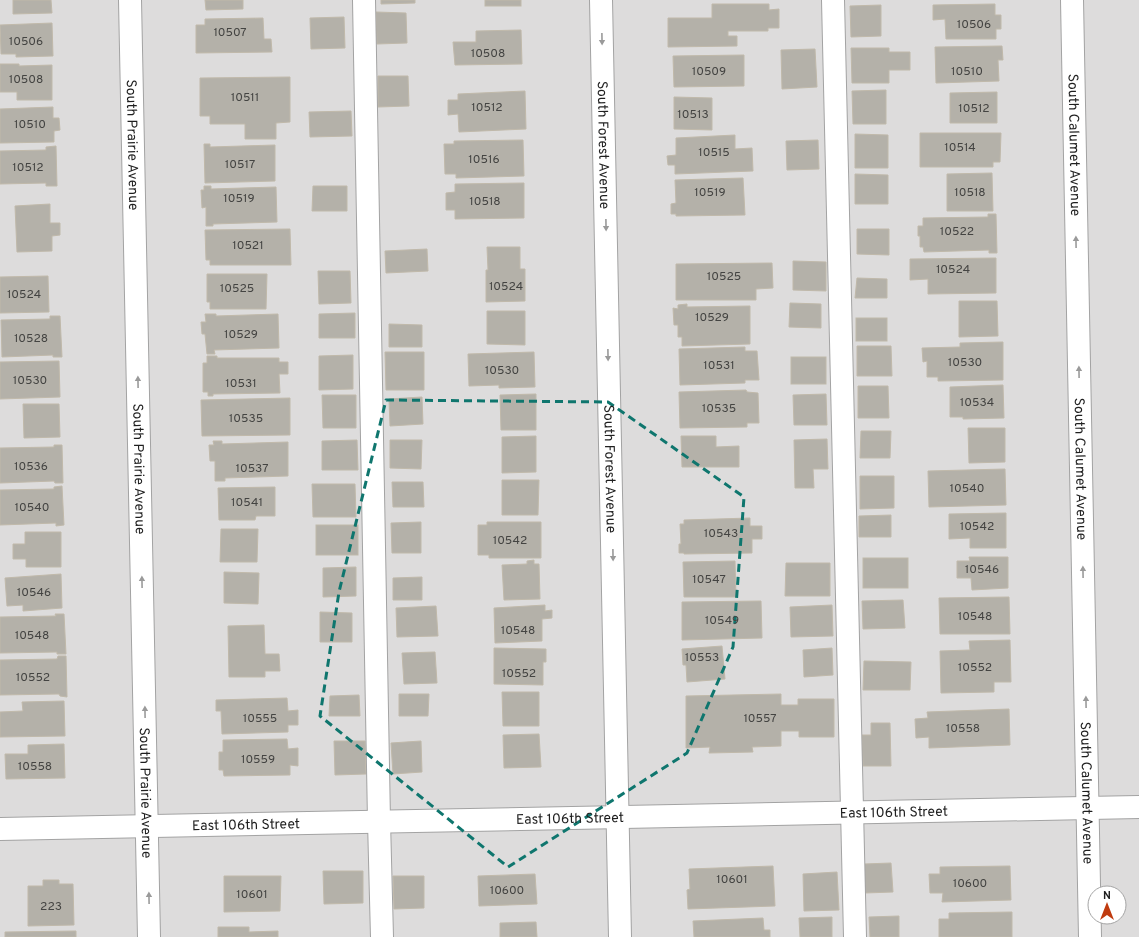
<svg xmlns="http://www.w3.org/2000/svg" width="1139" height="937" viewBox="0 0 1139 937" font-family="Overpass,sans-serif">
<rect width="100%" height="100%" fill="#efeee6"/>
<path fill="#dddcdc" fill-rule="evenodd" d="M0,0H1139V937H0ZM1095,893H1119V917H1095Z"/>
<g fill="#b4b1a9" stroke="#c0b9aa">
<polygon points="13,0 51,0 52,13 13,14"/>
<polygon points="205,0 243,0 243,9 206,10"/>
<polygon points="381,0 415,0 415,3 381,4"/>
<rect x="485" y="0" width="36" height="6"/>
<polygon points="712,4 769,4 769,10 779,9 779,28 768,28 768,31 728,31 728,36 737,36 737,46 668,47 668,18 712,18"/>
<polygon points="995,4 995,15 1001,15 1001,29 996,29 996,39 946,39 945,19 933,20 933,5"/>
<polygon points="881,5 881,36 851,37 850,6"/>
<polygon points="376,12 406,13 407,43 377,44"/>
<polygon points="344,17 345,48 311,49 310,18"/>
<polygon points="263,18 264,39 271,39 272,52 196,53 196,25 205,25 205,19"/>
<polygon points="52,23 53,56 16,57 16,54 1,54 0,25"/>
<polygon points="521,30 522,64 455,65 453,42 476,42 476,31"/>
<polygon points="1002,46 1003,60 998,60 999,81 936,83 935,47"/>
<polygon points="851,48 889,48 889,52 910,52 910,70 889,70 889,83 852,83"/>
<polygon points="815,49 817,87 782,89 781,50"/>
<polygon points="744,55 744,86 674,87 673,56"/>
<polygon points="0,64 19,64 19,66 52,65 52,100 17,100 17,92 0,92"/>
<polygon points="378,76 408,76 409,106 378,107"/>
<polygon points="290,77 290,122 276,123 276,139 245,139 245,124 210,124 210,116 200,116 200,78"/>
<polygon points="886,90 886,124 853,124 852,91"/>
<polygon points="525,91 526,129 459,132 458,114 448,115 448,100 458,100 458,94"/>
<polygon points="997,92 997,123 950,123 950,93"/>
<polygon points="674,97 712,98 712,130 674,129"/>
<polygon points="53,107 53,118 59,118 60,130 54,131 54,142 0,143 0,109"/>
<polygon points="351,111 352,136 310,137 309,112"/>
<polygon points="920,133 1001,133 1000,162 993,162 993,167 920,167"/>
<polygon points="855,134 888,135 888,168 855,168"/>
<polygon points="735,135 735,149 752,148 753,171 675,174 675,165 668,165 667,156 676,155 676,138"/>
<polygon points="523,140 524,176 456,178 456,174 445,174 444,144 454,144 454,141"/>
<polygon points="818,140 819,169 787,170 786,141"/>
<polygon points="204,144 210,144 210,147 275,145 275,181 205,183"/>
<polygon points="56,146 57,186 46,186 46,183 0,184 0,151 46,150 46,147"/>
<polygon points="992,173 993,211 947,211 947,174"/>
<polygon points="855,174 888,175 888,204 855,204"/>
<polygon points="743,178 745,215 676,216 676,214 671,214 671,204 676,203 675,180"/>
<polygon points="524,183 524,218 455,219 455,210 446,210 446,193 455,192 455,184"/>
<polygon points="204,186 211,186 211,189 276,187 277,222 213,224 213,226 206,226 206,207 202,208 201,190 204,190"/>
<polygon points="313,186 347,186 347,211 312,211"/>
<polygon points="50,204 50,223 60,223 60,235 52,236 52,251 17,252 15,206"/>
<polygon points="988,214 996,214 997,253 989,253 989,250 924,252 923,247 920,247 920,236 918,236 918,226 923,226 923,218 988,217"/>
<polygon points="290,229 291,265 210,265 210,260 206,260 205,230"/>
<polygon points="857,229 889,229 889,255 857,254"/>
<polygon points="487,247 520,247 520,269 525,269 525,301 486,302 486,270 488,270"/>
<polygon points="427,249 428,271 386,273 385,251"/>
<polygon points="996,258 996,293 928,294 928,279 910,280 910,259"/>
<polygon points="793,261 826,262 826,291 793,290"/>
<polygon points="772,263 773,288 756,289 756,300 676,300 676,264"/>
<polygon points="318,271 350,271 351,303 319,304"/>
<polygon points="207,274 267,274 266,309 210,309 210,302 207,302"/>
<polygon points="48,276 49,312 0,313 0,277"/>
<polygon points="857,278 887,279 887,298 855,298"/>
<polygon points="959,301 997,301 998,336 959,337"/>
<polygon points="790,303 821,304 821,328 789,327"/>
<polygon points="687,304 687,307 750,306 750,344 682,346 682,337 678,337 678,325 674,325 673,308 678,309 678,305"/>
<polygon points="487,311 525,311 525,345 487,344"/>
<polygon points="355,313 355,338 319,338 319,314"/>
<polygon points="205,314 216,314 216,316 278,314 279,348 214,350 215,354 207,354 205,334 202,334 201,322 206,322"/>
<polygon points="50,316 60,316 62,357 53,357 53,355 2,357 1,320 50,319"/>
<rect x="856" y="318" width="31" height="23"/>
<polygon points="389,324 422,325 422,347 389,347"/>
<polygon points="1003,342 1003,380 938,381 938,377 927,377 927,361 923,362 922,348 960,347 960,343"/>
<polygon points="857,346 891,346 892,376 857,376"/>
<polygon points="745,347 745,351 757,351 759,380 745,380 745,383 680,385 679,349"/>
<polygon points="385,352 424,352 424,390 386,390"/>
<polygon points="534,352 535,387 499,388 499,385 469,386 468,354"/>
<polygon points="353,355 353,389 319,390 319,356"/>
<polygon points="207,356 217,356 217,358 279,358 279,362 288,362 288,374 279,374 280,393 213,394 213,396 208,396 208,392 203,392 203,363 207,363"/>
<rect x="791" y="357" width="35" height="27"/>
<polygon points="59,361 60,397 0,399 0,362"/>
<polygon points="1003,385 1004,418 963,419 963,417 950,417 950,387"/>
<polygon points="858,386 888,386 889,418 858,418"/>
<polygon points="746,390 747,392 758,393 759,423 747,423 747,427 680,428 679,392"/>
<polygon points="536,394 536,430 501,430 500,395"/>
<polygon points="826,394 827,425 794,425 793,395"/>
<polygon points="322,395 356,395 356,428 323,428"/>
<polygon points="422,397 423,424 390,426 389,399"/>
<polygon points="290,398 290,435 202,436 201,400"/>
<polygon points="23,404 59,404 60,437 24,438"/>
<polygon points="968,428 1005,428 1005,462 969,463"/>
<polygon points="861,431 891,431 890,458 860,458"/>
<polygon points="536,436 536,472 502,473 502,437"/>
<polygon points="681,436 716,436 716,447 739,446 739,467 682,467"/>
<polygon points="827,439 828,469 813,469 814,488 795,488 794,440"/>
<polygon points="357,440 358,470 322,470 322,441"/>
<polygon points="390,440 422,440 421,469 390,468"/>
<polygon points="213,441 222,441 222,444 288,442 288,476 225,478 225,481 215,481 215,461 210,461 209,445 214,445"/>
<polygon points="54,445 62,445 63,483 55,483 54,481 0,483 0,448 54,447"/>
<polygon points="1005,469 1006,505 929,507 928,471"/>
<polygon points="860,476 894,476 894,508 860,509"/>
<polygon points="502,480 539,480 538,515 502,515"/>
<polygon points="392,482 423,482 424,507 393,507"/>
<polygon points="312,484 355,484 356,517 313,517"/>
<polygon points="62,486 64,525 56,526 56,523 0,525 0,490 54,489 54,487"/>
<polygon points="275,487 275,516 256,516 255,520 219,520 218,488"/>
<polygon points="1006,513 1006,548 970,548 970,538 949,539 949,514"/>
<polygon points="891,515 891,537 859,537 859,516"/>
<polygon points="750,518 750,526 762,526 762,539 752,539 752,553 684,554 684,553 679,553 679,544 681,544 680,524 684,524 684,520"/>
<polygon points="421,522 421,553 392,553 391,523"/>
<polygon points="487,522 541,522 541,558 489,558 489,555 478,555 478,525 487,525"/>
<rect x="316" y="525" width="42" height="30"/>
<polygon points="221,529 258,529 257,562 220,562"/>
<polygon points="25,532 61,532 61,567 26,567 26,559 13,559 13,544 25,544"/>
<polygon points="969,557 1008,557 1008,588 972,590 971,578 957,578 957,561 970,561"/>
<rect x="863" y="558" width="45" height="30"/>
<polygon points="534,560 534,564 539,564 540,599 504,600 502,565 527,564 527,561"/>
<polygon points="735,561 736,597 684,597 683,562"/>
<polygon points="786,563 830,563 830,596 785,596"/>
<polygon points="356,567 356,596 323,597 323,568"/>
<polygon points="224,572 259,573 258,604 224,603"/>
<polygon points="61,574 62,608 23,611 23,605 7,606 5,578"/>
<polygon points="422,577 422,600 393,600 393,578"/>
<polygon points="1009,597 1010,634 940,634 939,598"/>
<polygon points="903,600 905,628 863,629 862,601"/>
<polygon points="761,601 762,638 682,640 682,602"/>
<polygon points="545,605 545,611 552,610 552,618 542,619 542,641 495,643 494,608"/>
<polygon points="832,605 833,636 791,637 790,607"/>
<polygon points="436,606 438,636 397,637 396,608"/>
<polygon points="320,612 352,613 352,642 320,642"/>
<polygon points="55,614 64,614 66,654 57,654 57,652 0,653 0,617 56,616"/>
<polygon points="264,625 265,654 279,654 280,671 265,671 265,677 229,677 228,626"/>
<polygon points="1010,640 1011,682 994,682 994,692 941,693 940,651 970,650 969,641"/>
<polygon points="722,646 725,679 687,682 686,665 683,665 682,649"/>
<polygon points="494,648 546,649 546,662 543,662 543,685 494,684"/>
<polygon points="832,648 833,675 804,677 803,650"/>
<polygon points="435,652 437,683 404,684 402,653"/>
<polygon points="58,656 66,656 67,697 60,696 59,694 0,695 0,660 57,659"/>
<polygon points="864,661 911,662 910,690 863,690"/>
<polygon points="502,692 539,692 539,726 503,726"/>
<polygon points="399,694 429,694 428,716 399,716"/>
<polygon points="781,694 781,705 798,705 798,699 834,699 834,737 799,737 799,731 781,731 781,746 752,747 753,752 709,753 710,747 686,748 686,696"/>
<polygon points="359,695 360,716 329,716 330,696"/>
<polygon points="287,698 288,711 298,710 298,725 288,725 288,732 222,734 221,711 216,711 216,700"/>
<polygon points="64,701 65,736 0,737 0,712 23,711 22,702"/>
<polygon points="1009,709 1010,745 929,748 929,737 916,738 915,719 928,718 927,712"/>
<polygon points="871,723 890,723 891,766 863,766 862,735 871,735"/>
<polygon points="539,734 541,767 504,768 503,735"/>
<polygon points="287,739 288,749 298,748 298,766 290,765 290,775 224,776 223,770 219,770 219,752 223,752 223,740"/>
<polygon points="334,741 365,741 366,774 335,775"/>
<polygon points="421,741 422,772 393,774 391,743"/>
<polygon points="64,744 65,778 6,779 5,754 28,754 28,745"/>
<polygon points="891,863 893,892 865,893 864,864"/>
<polygon points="773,866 775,906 688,909 687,890 690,889 689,869"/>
<polygon points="1010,866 1011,900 942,902 943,893 930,893 929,874 940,874 940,867"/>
<polygon points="323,871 363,871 363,903 324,904"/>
<polygon points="837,872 839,910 804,911 803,874"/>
<polygon points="535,874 537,904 479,906 478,876"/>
<polygon points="224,876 281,876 280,911 224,912"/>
<polygon points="393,876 424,876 424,908 394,909"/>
<polygon points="43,880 59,880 59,884 73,884 74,925 28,926 28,886 43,886"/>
<polygon points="1012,912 1012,937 939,937 939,919 949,919 949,913"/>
<polygon points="899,916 899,937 870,937 869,917"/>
<polygon points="832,917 832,937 800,937 799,918"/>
<polygon points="763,918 764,930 770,930 770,937 694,937 693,921"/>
<polygon points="536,922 537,937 500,937 500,923"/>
<polygon points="218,927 249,927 249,932 278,931 278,937 218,937"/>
<polygon points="76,931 76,937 5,937 5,932"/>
</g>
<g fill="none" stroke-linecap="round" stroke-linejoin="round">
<defs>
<g id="minor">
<path id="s1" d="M130,0L149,937"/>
<polyline points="364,0 379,821 382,937"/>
<path id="s2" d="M601,0L620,937"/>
<polyline points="833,0 855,937"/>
<path id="s3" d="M1072,0L1090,937"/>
<path id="s4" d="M0,829L1139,807"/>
</g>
</defs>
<use href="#minor" stroke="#a3a3a3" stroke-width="24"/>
<use href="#minor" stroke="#fff" stroke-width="22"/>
</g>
<defs><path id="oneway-solid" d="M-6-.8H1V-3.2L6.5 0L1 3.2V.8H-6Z"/></defs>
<g fill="#9a9a9a">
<use href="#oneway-solid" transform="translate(602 39) rotate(89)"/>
<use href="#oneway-solid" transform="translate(606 225) rotate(89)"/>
<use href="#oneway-solid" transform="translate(1076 242) rotate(-91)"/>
<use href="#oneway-solid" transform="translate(608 355) rotate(89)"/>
<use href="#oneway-solid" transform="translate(1079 372) rotate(-91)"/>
<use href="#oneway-solid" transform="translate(138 382) rotate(-91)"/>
<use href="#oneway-solid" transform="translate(613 555) rotate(89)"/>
<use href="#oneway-solid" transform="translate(1083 572) rotate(-91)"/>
<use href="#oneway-solid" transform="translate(142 582) rotate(-91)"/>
<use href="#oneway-solid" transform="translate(1086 702) rotate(-91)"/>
<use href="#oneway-solid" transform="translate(145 712) rotate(-91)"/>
<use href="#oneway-solid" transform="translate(149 898) rotate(-91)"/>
</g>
<path fill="none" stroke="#0f766e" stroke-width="3" stroke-dasharray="8 5" stroke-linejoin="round" d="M386,400L608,402L744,497L733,647L687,753L508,867L320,716L339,592Z"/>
<g text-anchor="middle" stroke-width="3" stroke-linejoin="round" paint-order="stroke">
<g font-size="12" fill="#444442">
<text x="974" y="28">10506</text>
<text x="230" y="36">10507</text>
<text x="26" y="45">10506</text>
<text x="488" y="57">10508</text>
<text x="709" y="75">10509</text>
<text x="967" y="75">10510</text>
<text x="26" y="83">10508</text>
<text x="245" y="101">10511</text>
<text x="487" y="111">10512</text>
<text x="974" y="112">10512</text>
<text x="693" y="118">10513</text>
<text x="30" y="128">10510</text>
<text x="960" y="151">10514</text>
<text x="714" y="156">10515</text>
<text x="484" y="163">10516</text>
<text x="240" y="168">10517</text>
<text x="28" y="171">10512</text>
<text x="710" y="196">10519</text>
<text x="970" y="196">10518</text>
<text x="239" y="202">10519</text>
<text x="485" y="205">10518</text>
<text x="957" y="235">10522</text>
<text x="248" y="249">10521</text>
<text x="953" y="273">10524</text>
<text x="724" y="280">10525</text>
<text x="506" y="290">10524</text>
<text x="237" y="292">10525</text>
<text x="24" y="298">10524</text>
<text x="712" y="321">10529</text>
<text x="241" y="338">10529</text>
<text x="31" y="342">10528</text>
<text x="965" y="366">10530</text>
<text x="719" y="369">10531</text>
<text x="502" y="374">10530</text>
<text x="30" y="384">10530</text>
<text x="241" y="387">10531</text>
<text x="977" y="406">10534</text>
<text x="719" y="412">10535</text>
<text x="246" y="422">10535</text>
<text x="31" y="470">10536</text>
<text x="252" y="472">10537</text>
<text x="967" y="492">10540</text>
<text x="247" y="506">10541</text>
<text x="32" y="511">10540</text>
<text x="977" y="530">10542</text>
<text x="721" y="537">10543</text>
<text x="510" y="544">10542</text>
<text x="982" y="573">10546</text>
<text x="709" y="583">10547</text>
<text x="34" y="596">10546</text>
<text x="975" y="620">10548</text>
<text x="722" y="624">10549</text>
<text x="518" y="634">10548</text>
<text x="32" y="639">10548</text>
<text x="702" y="661">10553</text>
<text x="975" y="671">10552</text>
<text x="519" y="677">10552</text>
<text x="33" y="681">10552</text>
<text x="260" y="722">10555</text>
<text x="760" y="722">10557</text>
<text x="963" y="732">10558</text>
<text x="258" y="763">10559</text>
<text x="35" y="770">10558</text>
<text x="732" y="883">10601</text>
<text x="970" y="887">10600</text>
<text x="507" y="894">10600</text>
<text x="252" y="898">10601</text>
<text x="51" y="910">223</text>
</g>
<g font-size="14" fill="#1f1f1f" stroke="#fff">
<text dy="5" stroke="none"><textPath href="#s1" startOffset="145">South Prairie Avenue</textPath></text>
<text dy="5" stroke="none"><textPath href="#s2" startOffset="145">South Forest Avenue</textPath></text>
<text dy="5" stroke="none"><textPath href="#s3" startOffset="145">South Calumet Avenue</textPath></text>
<text dy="5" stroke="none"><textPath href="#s1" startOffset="469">South Prairie Avenue</textPath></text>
<text dy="5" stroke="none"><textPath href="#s2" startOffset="469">South Forest Avenue</textPath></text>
<text dy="5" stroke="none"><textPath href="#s3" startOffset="469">South Calumet Avenue</textPath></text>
<text dy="5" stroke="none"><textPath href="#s1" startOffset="793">South Prairie Avenue</textPath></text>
<text dy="5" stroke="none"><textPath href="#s3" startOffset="793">South Calumet Avenue</textPath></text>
<text dy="5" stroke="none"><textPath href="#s4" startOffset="894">East 106th Street</textPath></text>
<text dy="5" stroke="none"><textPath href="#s4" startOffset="570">East 106th Street</textPath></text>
<text dy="5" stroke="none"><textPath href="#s4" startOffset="246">East 106th Street</textPath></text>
</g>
</g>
<g transform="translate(1107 905)"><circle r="19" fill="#ffffff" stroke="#a5a5a5"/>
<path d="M0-3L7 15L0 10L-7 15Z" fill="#c03b0f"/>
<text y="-6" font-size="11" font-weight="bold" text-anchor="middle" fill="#1f1f1f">N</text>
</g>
</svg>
